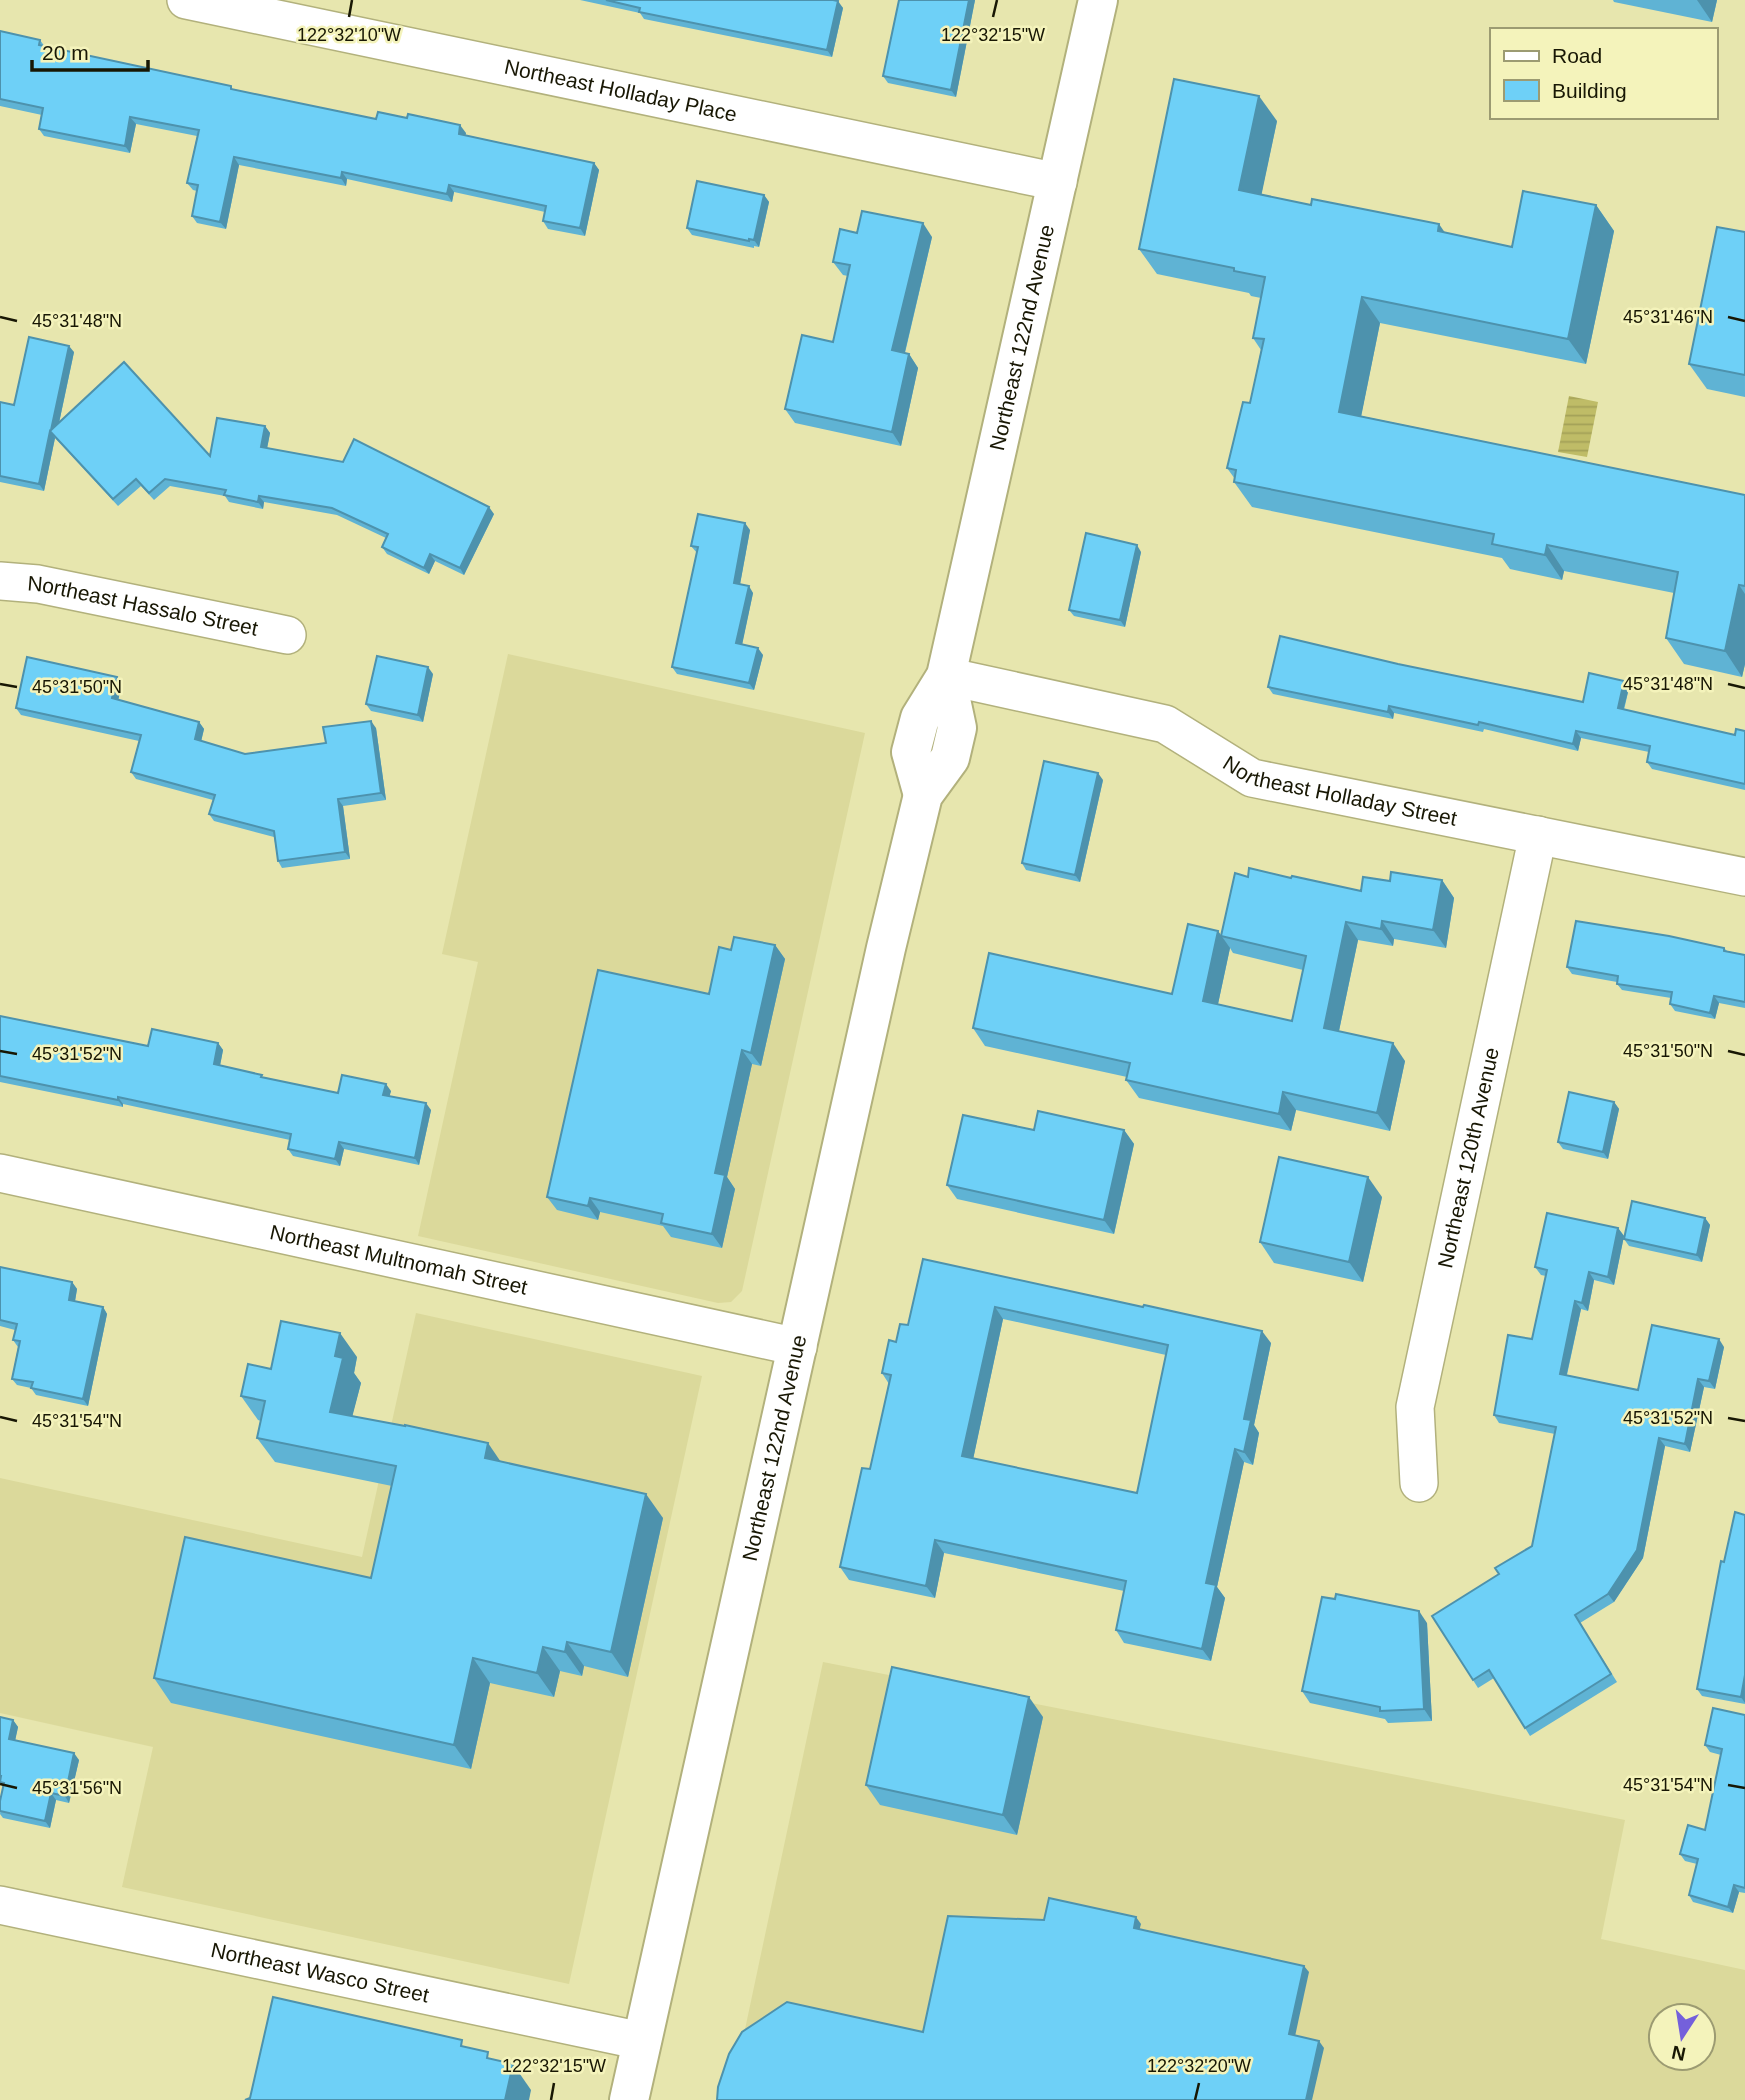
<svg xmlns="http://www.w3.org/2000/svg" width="1745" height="2100" viewBox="0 0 1745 2100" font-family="Arial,sans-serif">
<defs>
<pattern id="water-rules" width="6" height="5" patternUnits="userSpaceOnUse" patternTransform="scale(1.75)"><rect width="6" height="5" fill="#bfbc67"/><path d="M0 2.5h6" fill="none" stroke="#a3a158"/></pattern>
</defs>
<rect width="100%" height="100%" fill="#e7e6ae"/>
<g fill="#dbd99b" fill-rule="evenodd">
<polygon points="508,654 865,733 742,1291 731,1302 718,1303 418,1236 478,962 442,954"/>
<polygon points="416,1313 702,1376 569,1984 122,1887 153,1747 0,1713 0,1478 362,1557"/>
<path d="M823,1662L1625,1820L1601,1939L1745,1970V2100H730ZM1661,2016H1703V2058H1661Z"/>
</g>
<polygon fill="url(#water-rules)" points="1569,396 1598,402 1587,457 1558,452"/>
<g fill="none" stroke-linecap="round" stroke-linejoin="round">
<defs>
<g id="street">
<path id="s1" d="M186,0L1058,182"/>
<path id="s2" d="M0,581L38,584L287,635"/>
<path id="s3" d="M946,676L1165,724L1252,778L1745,877"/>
<path id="s4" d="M0,1173L798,1347"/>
<path id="s5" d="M1419,1483L1415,1407L1538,835"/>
<path id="s6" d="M0,1905L642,2041"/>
</g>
<g id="primary">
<path id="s7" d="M923,795L911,752L920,718L946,676L1098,0"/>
<path id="s8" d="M629,2100L886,948L923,795L950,758L957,728L946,676"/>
</g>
</defs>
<use href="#street" stroke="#b2b17c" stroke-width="40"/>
<use href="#primary" stroke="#b2b17c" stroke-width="42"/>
<use href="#street" stroke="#fff" stroke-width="37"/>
<use href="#primary" stroke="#fff" stroke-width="38"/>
</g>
<g fill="#5fb3d4" fill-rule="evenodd">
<polygon points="580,0 833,0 843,8 832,57 644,19 640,13"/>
<polygon points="899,0 975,0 956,97 888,83 883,76"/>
<polygon points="1613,0 1717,0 1712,22 1614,2"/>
<polygon points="0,31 40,40 45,47 234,90 376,119 466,133 465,135 594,163 599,170 585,236 548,229 543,221 545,212 454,192 452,202 347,179 346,186 239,165 226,229 197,223 192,216 197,191 193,190 187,183 197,136 136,124 130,153 44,136 39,129 42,115 0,106"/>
<polygon points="1277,121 1261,195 1512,247 1596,205 1614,231 1586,364 1380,323 1361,416 1745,495 1745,664 1742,677 1684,664 1666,638 1674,593 1564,571 1562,580 1510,569 1502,558 1252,507 1234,482 1235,479 1227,468 1250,403 1261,350 1253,338 1261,298 1251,296 1249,293 1157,274 1139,249"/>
<polygon points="764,195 769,202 759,247 754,246 754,248 692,235 687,228"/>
<polygon points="1745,232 1745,397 1707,389 1689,364"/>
<polygon points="857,233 932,237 905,353 909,354 918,368 901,446 795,423 785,409 833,342 848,276 843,275 833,262"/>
<polygon points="74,352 59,423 210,456 265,426 270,433 267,448 494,514 464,575 435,561 429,574 387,554 382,547 386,538 337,515 264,502 263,509 229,502 225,496 170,486 154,500 141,486 118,506 55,438 44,491 0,482 0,402 14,405"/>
<polygon points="750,530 740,584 753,593 742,644 763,655 754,690 677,674 672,667 697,553 691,546"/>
<polygon points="1141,552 1125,627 1074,616 1069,610"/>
<polygon points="1398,664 1583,702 1629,688 1624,710 1735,735 1745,731 1745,790 1652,769 1647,762 1649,752 1581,738 1578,751 1484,729 1483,732 1394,713 1393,719 1273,694 1268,687"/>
<polygon points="433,674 423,722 371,711 366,704"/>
<polygon points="122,684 118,700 199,722 204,729 201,741 245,754 326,743 376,728 386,800 343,806 350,859 282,868 278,861 274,837 214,821 209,814 213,800 136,779 131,772 139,741 21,715 16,708"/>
<polygon points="1103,780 1080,882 1026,870 1022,863"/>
<path d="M1248,877L1291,878L1361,891L1390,881L1442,880L1454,898L1446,948L1394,939L1393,946L1358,940L1339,1031L1405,1061L1390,1131L1296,1110L1291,1131L1139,1098L1126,1080L1127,1077L985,1046L973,1028L1172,994L1218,931L1221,936ZM1230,948L1233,953L1303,970L1292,1021L1218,1004Z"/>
<polygon points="775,945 785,959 761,1066 752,1064 727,1177 735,1189 722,1248 671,1237 663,1226 600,1212 598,1220 557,1210 547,1197 709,994 731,950"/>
<polygon points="1724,948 1727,951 1745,955 1745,1008 1719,1003 1715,1019 1675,1011 1670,1004 1671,998 1622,990 1617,984 1617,982 1572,974 1567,967"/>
<polygon points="0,1016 148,1046 218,1043 223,1050 220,1065 264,1078 338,1093 391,1091 389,1096 431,1110 419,1165 344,1149 340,1166 293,1156 288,1149 290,1140 123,1104 123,1107 0,1082"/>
<polygon points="1614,1102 1619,1109 1608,1159 1563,1149 1558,1142"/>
<polygon points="1124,1130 1134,1144 1114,1234 957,1199 947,1185"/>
<polygon points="1382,1197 1363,1282 1274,1263 1260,1242"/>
<polygon points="1705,1218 1710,1225 1702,1262 1629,1246 1624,1239"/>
<polygon points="1618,1228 1624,1236 1614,1285 1594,1280 1588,1311 1581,1309 1567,1375 1638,1390 1724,1347 1715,1389 1704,1387 1690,1452 1665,1446 1643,1558 1614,1602 1580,1623 1617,1682 1530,1736 1494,1678 1478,1688 1473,1680 1499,1574 1532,1546 1555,1434 1499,1423 1494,1415 1532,1339 1546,1276 1541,1275 1535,1267"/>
<path d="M923,1259L1271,1343L1254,1425L1259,1433L1253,1465L1244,1462L1217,1587L1225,1598L1211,1661L1124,1643L1116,1630L1124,1591L944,1553L935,1598L849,1580L840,1567L870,1469L889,1384L882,1373L896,1342L908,1325ZM1003,1319L1166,1355L1137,1493L973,1459Z"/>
<polygon points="0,1267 72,1282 77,1289 75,1301 103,1307 107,1314 88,1406 36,1395 31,1388 17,1385 12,1379 18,1347 13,1340 15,1330 0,1326"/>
<polygon points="357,1357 354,1373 361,1383 352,1416 501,1461 663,1518 628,1677 584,1666 582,1676 560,1671 554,1697 490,1683 471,1769 171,1703 154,1678 371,1578 392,1486 275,1462 257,1438 261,1421 258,1420 241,1396 271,1369"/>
<polygon points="1745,1515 1745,1704 1702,1696 1697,1689 1724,1562"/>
<polygon points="1427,1623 1432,1721 1388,1723 1385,1719 1310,1703 1302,1691"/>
<polygon points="1745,1715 1745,1893 1739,1892 1733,1913 1693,1902 1689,1895 1697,1864 1685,1861 1680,1854 1705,1830 1721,1755 1710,1752 1705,1745"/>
<polygon points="0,1717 13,1720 18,1727 15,1740 79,1760 69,1803 56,1800 50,1828 3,1818 0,1814 3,1787 0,1783"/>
<polygon points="1043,1717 1017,1835 880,1805 866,1785"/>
</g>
<g fill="#4d92ad">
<polygon points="969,0 975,0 956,97 951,90"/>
<polygon points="1697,0 1717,0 1712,22"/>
<polygon points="838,1 843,8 832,57 827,50"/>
<polygon points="1259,96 1277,121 1257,216 1239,190"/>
<polygon points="130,117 136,124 130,153 125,146"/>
<polygon points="460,125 466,133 464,141 459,134"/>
<polygon points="234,157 239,165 226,229 220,222"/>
<polygon points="594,163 599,170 585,236 580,228"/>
<polygon points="342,172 347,179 346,186 341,178"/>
<polygon points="449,185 454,192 452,202 447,194"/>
<polygon points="764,195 769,202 759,247 754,240"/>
<polygon points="1596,205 1614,231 1586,364 1568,339"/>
<polygon points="923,223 932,237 902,364 892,350"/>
<polygon points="1439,224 1457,250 1438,231"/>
<polygon points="1362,297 1380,323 1357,437 1339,412"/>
<polygon points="69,346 74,352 56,437 51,430"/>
<polygon points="909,354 918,368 901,446 892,432"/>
<polygon points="265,426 270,433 266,454 261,447"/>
<polygon points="50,431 55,438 44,491 39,484"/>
<polygon points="259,496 264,502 263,509 258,502"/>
<polygon points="489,507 494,514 464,575 460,568"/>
<polygon points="745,523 750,530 739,590 734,583"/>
<polygon points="1137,545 1141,552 1125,627 1120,620"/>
<polygon points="1547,545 1564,571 1562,580 1545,555"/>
<polygon points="430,554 435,561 429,574 424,568"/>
<polygon points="1739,585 1745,594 1745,664 1742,677 1725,651"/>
<polygon points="749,586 753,593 741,650 736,643"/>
<polygon points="758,648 763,655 754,690 749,683"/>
<polygon points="428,667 433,674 423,722 418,715"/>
<polygon points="117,677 122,684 117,705 112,698"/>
<polygon points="1624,681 1629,688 1622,715 1618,708"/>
<polygon points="1389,706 1394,713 1393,719 1388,712"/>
<polygon points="371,721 376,728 386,800 381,793"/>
<polygon points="199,722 204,729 200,746 195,739"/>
<polygon points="1576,731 1581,738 1578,751 1573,744"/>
<polygon points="1098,773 1103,780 1080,882 1075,875"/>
<polygon points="338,799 343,806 350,859 345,852"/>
<polygon points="1442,880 1454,898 1446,948 1433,930"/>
<polygon points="1382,921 1394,939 1393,946 1381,929"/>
<polygon points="1346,922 1358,940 1336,1045 1324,1028"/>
<polygon points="1218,931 1230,948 1215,1018 1203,1001"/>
<polygon points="775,945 785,959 761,1066 751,1053"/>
<polygon points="1714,996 1719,1003 1715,1019 1710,1013"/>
<polygon points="218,1043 223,1050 219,1071 214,1064"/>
<polygon points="1393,1043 1405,1061 1390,1131 1377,1113"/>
<polygon points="742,1050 752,1064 727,1177 735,1189 722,1248 712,1234 715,1173"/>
<polygon points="386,1084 391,1091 388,1102 383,1095"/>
<polygon points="1283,1092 1296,1110 1291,1131 1279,1114"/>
<polygon points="118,1097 123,1104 123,1107 118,1100"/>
<polygon points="1614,1102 1619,1109 1608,1159 1603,1152"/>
<polygon points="426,1103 431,1110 419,1165 415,1158"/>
<polygon points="1124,1130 1134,1144 1114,1234 1104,1220"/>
<polygon points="339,1142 344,1149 340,1166 335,1159"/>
<polygon points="1368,1177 1382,1197 1363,1282 1349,1262"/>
<polygon points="590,1198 600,1212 598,1220 588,1206"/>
<polygon points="1705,1218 1710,1225 1702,1262 1697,1255"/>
<polygon points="1618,1228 1624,1236 1614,1285 1608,1277"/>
<polygon points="1589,1272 1594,1280 1588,1311 1582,1303"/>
<polygon points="72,1282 77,1289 74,1307 69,1300"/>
<polygon points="1575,1301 1581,1309 1565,1382 1560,1374"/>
<polygon points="103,1307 107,1314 88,1406 83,1399"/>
<polygon points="995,1307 1003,1319 971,1469 962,1456"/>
<polygon points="1262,1331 1271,1343 1254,1425 1259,1433 1253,1465 1244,1452 1244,1419"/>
<polygon points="340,1333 357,1357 354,1373 361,1383 347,1437 330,1412 335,1356"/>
<polygon points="1719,1339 1724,1347 1715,1389 1709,1381"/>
<polygon points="1698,1379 1704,1387 1690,1452 1685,1444"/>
<polygon points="1659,1438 1665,1446 1643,1558 1614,1602 1608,1594"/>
<polygon points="488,1443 505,1468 485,1458"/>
<polygon points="1235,1449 1244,1462 1217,1587 1225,1598 1211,1661 1202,1649 1206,1583"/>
<polygon points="646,1494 663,1518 628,1677 611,1652"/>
<polygon points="935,1540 944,1553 935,1598 926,1586"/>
<polygon points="1419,1611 1427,1623 1432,1721 1424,1709"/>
<polygon points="567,1642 584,1666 582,1676 565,1652"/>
<polygon points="543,1647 560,1671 554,1697 537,1673"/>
<polygon points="473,1658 490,1683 471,1769 454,1745"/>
<polygon points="1745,1675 1745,1703 1741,1697"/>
<polygon points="1029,1697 1043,1717 1017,1835 1003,1815"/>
<polygon points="13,1720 18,1727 14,1746 9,1739"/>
<polygon points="74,1753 79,1760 69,1803 65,1796"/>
<polygon points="51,1793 56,1800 50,1828 45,1821"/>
<polygon points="1734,1885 1739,1892 1733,1913 1728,1907"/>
<polygon points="1136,1917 1141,1924 1138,1935 1134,1928"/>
<polygon points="1304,1966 1309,1972 1294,2041 1289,2034"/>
<polygon points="1319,2041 1324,2048 1312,2100 1306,2100"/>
<polygon points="513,2064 531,2090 529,2100 505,2100"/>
</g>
<g fill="#6ed0f7" stroke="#4d92ad" stroke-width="2" fill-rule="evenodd">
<polygon points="606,0 833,0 838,1 827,50 639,12 640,8"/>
<polygon points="899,0 969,0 951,90 883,76"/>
<polygon points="0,31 40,40 39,45 231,86 231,89 376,119 378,112 407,118 408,114 460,125 459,134 594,163 580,228 543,221 546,206 449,185 447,194 342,172 341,178 234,157 220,222 192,216 198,185 187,183 199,130 130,117 125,146 39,129 43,108 0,99"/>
<polygon points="1174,79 1259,96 1239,190 1311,205 1312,199 1439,224 1438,231 1512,247 1523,191 1596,205 1568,339 1362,297 1339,412 1745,495 1745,586 1739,585 1725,651 1666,638 1678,572 1547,545 1545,555 1492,544 1494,534 1234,482 1236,470 1227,468 1243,402 1250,403 1264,339 1253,338 1265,277 1234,271 1234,268 1139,249"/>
<polygon points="697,181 764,195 754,240 749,239 749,241 687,228"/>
<polygon points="862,211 923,223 892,350 909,354 892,432 785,409 802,335 833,342 850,265 833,262 840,229 857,233"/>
<polygon points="1717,227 1745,232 1745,375 1689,364"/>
<polygon points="29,337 69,346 51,430 124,362 210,456 217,418 265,426 261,447 343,462 354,439 489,507 460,568 430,554 424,568 382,547 388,534 332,508 259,496 258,502 224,495 226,490 165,479 149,493 136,479 113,499 50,431 39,484 0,476 0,402 14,405"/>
<polygon points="698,514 745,523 734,583 749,586 736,643 758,648 749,683 672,667 698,547 691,546"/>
<polygon points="1086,533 1137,545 1120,620 1069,610"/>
<polygon points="1280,636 1398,664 1583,702 1589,673 1624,681 1618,708 1735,735 1736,729 1745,731 1745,784 1647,762 1650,746 1576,731 1573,744 1479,722 1478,725 1389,706 1388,712 1268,687"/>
<polygon points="377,656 428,667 418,715 366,704"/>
<polygon points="27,657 117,677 112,698 199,722 195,739 245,754 326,743 323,727 371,721 381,793 338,799 345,852 278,861 274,831 209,814 215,795 131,772 141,735 16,708"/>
<polygon points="1044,761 1098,773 1075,875 1022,863"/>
<polygon points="1249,868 1291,878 1292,876 1361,891 1363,877 1390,881 1391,872 1442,880 1433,930 1382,921 1381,929 1346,922 1324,1028 1393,1043 1377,1113 1283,1092 1279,1114 1126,1080 1130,1063 973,1028 989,953 1172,994 1188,924 1218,931 1203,1001 1292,1021 1306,956 1221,936 1235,873 1248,877"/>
<polygon points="1576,921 1669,936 1724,948 1724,951 1745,955 1745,1002 1714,996 1710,1013 1670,1004 1672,992 1617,984 1618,976 1567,967"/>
<polygon points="734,937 775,945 751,1053 742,1050 715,1173 725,1175 712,1234 661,1223 663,1214 590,1198 588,1206 547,1197 598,970 709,994 719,947 731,950"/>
<polygon points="0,1016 148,1046 152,1029 218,1043 214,1064 262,1075 261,1077 338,1093 342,1075 386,1084 383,1095 426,1103 415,1158 339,1142 335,1159 288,1149 291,1134 118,1097 118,1100 0,1076"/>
<polygon points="1569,1092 1614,1102 1603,1152 1558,1142"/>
<polygon points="1038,1111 1124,1130 1104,1220 947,1185 963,1115 1034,1130"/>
<polygon points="1279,1157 1368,1177 1349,1262 1260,1242"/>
<polygon points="1632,1201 1705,1218 1697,1255 1624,1239"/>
<polygon points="1547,1213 1618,1228 1608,1277 1589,1272 1582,1303 1575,1301 1560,1374 1638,1390 1652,1325 1719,1339 1709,1381 1698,1379 1685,1444 1659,1438 1637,1550 1608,1594 1575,1615 1611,1674 1525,1728 1489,1670 1473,1680 1432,1616 1499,1574 1495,1568 1532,1546 1556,1427 1494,1415 1508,1335 1532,1339 1547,1270 1535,1267"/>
<path d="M923,1259L1143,1307L1144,1305L1262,1331L1244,1419L1251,1420L1244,1452L1235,1449L1206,1583L1216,1585L1202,1649L1116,1630L1126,1581L935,1540L926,1586L840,1567L862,1468L870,1469L891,1375L882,1373L889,1340L896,1342L900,1324L908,1325ZM995,1307L1168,1345L1137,1493L962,1456Z"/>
<polygon points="0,1267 72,1282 69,1300 103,1307 83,1399 31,1388 33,1382 12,1379 20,1341 13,1340 17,1324 0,1320"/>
<polygon points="281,1321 340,1333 335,1356 343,1358 330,1412 405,1426 405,1425 488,1443 485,1458 646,1494 611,1652 567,1642 565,1652 543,1647 537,1673 473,1658 454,1745 154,1678 185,1537 371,1578 396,1466 257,1438 265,1401 241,1396 248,1364 271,1369"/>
<polygon points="1735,1512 1745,1515 1745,1675 1741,1697 1697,1689 1721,1561 1724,1562"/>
<polygon points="1336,1594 1419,1611 1424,1709 1380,1711 1380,1707 1302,1691 1322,1597 1335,1599"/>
<polygon points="892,1667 1029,1697 1003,1815 866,1785"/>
<polygon points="1713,1708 1745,1715 1745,1888 1734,1885 1728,1907 1689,1895 1698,1859 1680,1854 1688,1825 1705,1830 1722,1749 1705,1745"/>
<polygon points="0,1717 13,1720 9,1739 74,1753 65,1796 51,1793 45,1821 0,1811 0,1801 4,1783 0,1782 1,1776 0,1776"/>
<polygon points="1049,1898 1136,1917 1134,1928 1304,1966 1289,2034 1319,2041 1306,2100 717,2100 718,2087 729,2054 742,2032 787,2002 923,2032 948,1916 1044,1920"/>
<polygon points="273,1997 462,2040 461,2046 488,2052 487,2058 513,2064 505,2100 245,2100 250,2098"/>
</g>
<path fill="none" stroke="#181704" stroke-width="2.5" d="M349,17L352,0M993,17L997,0M0,317L17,321M1728,317L1745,321M0,684L17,687M1728,684L1745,688M0,1051L17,1054M1728,1051L1745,1055M0,1417L17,1421M1728,1418L1745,1421M0,1784L17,1788M1728,1785L1745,1788M551,2100L554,2083M1195,2100L1199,2083"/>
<g text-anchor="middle" stroke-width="5" stroke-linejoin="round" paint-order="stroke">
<g font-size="21" fill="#181704" stroke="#f4f3bb">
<text dy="7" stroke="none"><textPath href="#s1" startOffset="444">Northeast Holladay Place</textPath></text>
<text dy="7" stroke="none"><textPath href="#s7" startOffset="476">Northeast 122nd Avenue</textPath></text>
<text dy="7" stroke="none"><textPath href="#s2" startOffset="145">Northeast Hassalo Street</textPath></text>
<text dy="7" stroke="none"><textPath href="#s3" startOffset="415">Northeast Holladay Street</textPath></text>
<text dy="7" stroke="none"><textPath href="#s5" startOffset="331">Northeast 120th Avenue</textPath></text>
<text dy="7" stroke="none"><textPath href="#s4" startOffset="408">Northeast Multnomah Street</textPath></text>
<text dy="7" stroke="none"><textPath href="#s8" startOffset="668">Northeast 122nd Avenue</textPath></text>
<text dy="7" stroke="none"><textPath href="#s6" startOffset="327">Northeast Wasco Street</textPath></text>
</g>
</g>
<g font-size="18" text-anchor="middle" fill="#181704" stroke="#f4f3bb" stroke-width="5" stroke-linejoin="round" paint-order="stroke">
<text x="349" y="41">122°32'10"W</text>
<text x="993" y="41">122°32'15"W</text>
<text x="1668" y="323">45°31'46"N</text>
<text x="77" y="327">45°31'48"N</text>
<text x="1668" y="690">45°31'48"N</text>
<text x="77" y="693">45°31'50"N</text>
<text x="1668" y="1057">45°31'50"N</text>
<text x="77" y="1060">45°31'52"N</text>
<text x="1668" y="1424">45°31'52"N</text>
<text x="77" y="1427">45°31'54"N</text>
<text x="1668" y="1791">45°31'54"N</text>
<text x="77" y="1794">45°31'56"N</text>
<text x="554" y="2072">122°32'15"W</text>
<text x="1199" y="2072">122°32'20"W</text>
</g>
<rect x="1490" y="28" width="228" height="91" fill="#f4f3bb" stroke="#9c9b72" stroke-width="2"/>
<rect x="1504" y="51" width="35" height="10" fill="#ffffff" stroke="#9c9b72" stroke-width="2"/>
<text x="1552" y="63" font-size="21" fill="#181704">Road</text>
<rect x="1504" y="80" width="35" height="21" fill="#6ed0f7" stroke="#9c9b72" stroke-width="2"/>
<text x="1552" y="98" font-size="21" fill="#181704">Building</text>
<g transform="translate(1682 2037) rotate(192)"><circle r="33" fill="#f4f3bb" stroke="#9c9b72" stroke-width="2"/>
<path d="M0-5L12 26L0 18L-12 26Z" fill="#7460db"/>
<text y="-10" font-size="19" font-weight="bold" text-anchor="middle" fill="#181704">N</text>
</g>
<path d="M32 60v10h116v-10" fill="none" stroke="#181704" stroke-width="3.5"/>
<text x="42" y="60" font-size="21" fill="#181704" stroke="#f4f3bb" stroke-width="5" paint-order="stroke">20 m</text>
</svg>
